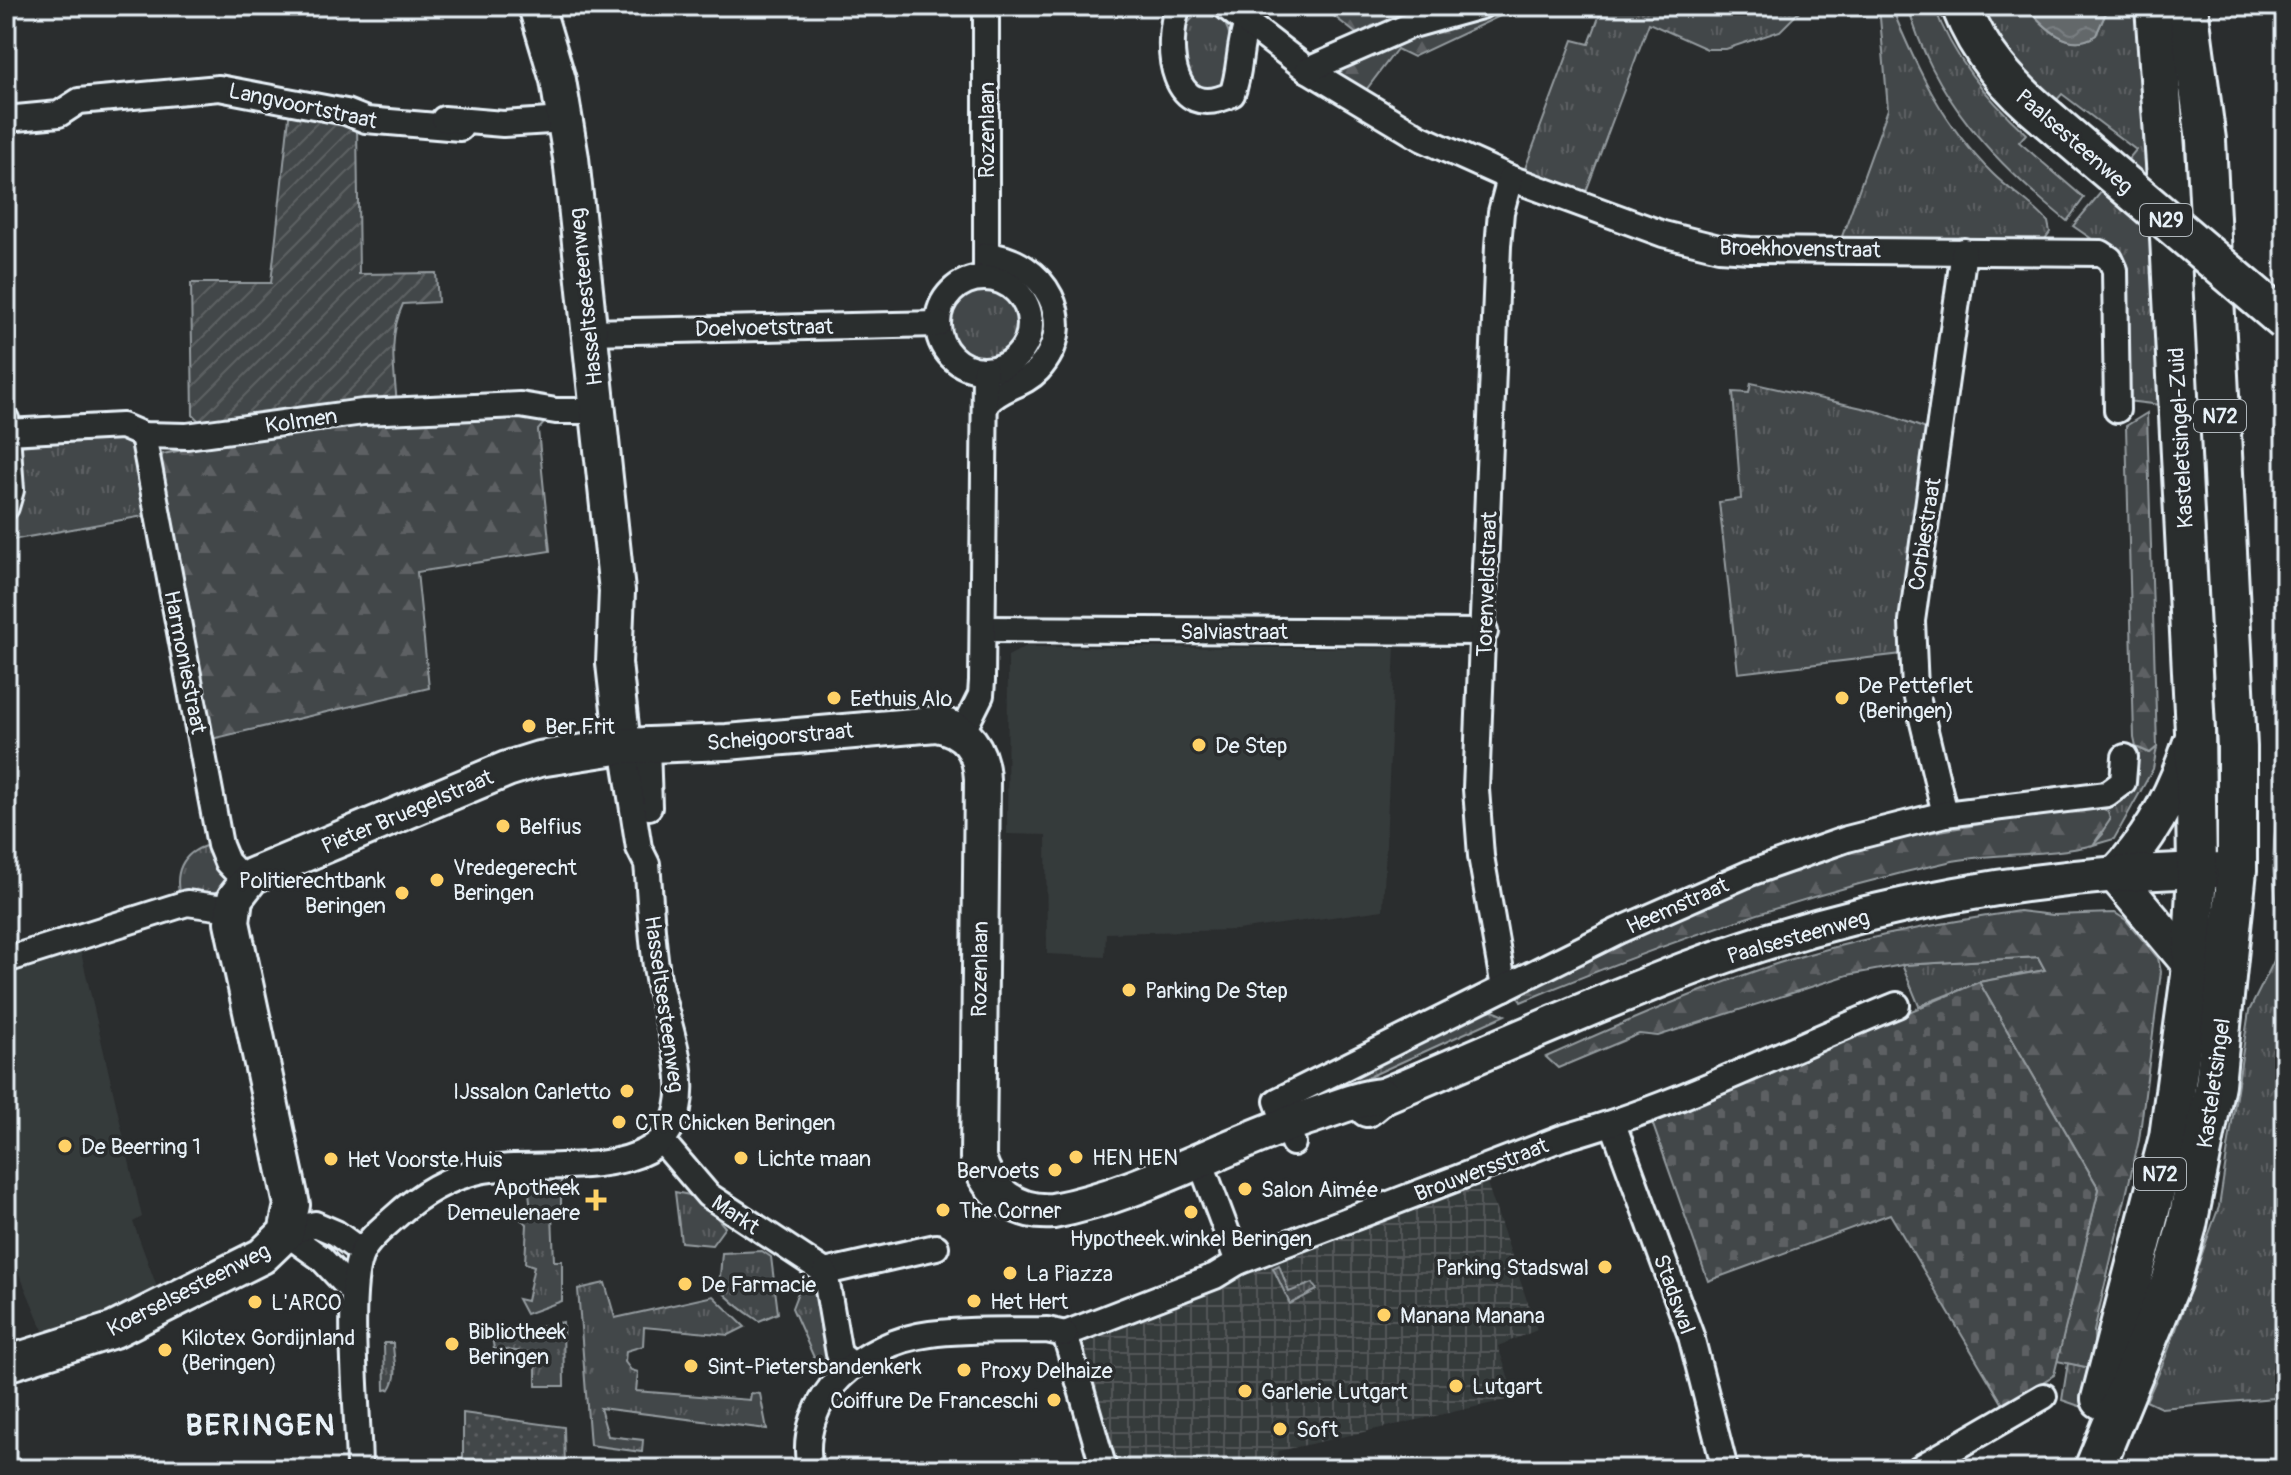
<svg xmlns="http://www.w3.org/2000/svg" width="2291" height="1475" viewBox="0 0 2291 1475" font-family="Pangolin,sans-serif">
<defs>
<pattern id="industrial-grid" width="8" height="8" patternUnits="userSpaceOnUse" patternTransform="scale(2)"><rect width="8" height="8" fill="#363a3b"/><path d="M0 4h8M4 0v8" fill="none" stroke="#535758"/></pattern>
<pattern id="grass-tufts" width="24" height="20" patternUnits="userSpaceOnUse" patternTransform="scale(2)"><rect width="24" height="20" fill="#424648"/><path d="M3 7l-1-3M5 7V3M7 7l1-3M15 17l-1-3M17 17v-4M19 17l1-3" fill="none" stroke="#5d6163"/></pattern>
<pattern id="forest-firs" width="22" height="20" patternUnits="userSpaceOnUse" patternTransform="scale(2)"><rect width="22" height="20" fill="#424648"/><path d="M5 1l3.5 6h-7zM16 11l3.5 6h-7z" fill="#5d6163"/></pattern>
<pattern id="cemetery-stones" width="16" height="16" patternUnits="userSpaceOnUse" patternTransform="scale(2)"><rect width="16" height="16" fill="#424648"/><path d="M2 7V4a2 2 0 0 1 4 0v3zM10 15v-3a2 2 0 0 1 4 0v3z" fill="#5d6163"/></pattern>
<pattern id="park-dots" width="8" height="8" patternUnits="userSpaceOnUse" patternTransform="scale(2)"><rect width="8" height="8" fill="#424648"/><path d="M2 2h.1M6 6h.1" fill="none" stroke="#5d6163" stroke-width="1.8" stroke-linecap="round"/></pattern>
<pattern id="garden-furrows" width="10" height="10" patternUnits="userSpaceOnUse" patternTransform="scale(2)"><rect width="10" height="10" fill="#424648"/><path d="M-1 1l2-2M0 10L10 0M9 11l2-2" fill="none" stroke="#5d6163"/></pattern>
<pattern id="water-waves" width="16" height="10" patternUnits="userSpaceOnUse" patternTransform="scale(2)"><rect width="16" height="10" fill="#63686b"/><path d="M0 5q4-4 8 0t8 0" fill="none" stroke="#797e81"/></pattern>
</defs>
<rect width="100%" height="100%" fill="#2a2d2e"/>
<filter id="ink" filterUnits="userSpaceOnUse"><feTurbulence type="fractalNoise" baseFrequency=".0125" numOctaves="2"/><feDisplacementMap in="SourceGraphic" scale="16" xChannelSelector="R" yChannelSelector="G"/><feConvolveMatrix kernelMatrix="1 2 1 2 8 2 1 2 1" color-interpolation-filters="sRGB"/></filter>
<g filter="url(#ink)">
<g fill="#363a3b">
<polygon points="1025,647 1395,648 1383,910 1237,930 1106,933 1105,957 1047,954 1046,835 1007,834 1008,656"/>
<polygon points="80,948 142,1217 133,1222 161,1298 48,1342 18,1271 6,1275 6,970"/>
</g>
<polygon fill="url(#industrial-grid)" points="1487,1183 1537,1330 1498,1346 1515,1398 1279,1451 1272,1464 1240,1469 1119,1469 1082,1338"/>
<g fill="url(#grass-tufts)" stroke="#959ca0" stroke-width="2">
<polygon points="1603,6 1805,6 1780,31 1726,49 1707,49 1649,23 1584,197 1523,174 1573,40 1589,44"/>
<path d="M1879,6H1891C1917,69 1943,125 1993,174C2010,191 2033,204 2048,222L2050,232L2042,243L1840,242L1888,109Z"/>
<path d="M1908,6H1934C1953,58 1986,97 2026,134L2019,142L2084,198L2067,221C1994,162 1933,98 1908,6Z"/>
<path d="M1981,6H2026C2043,26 2069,54 2096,35L2109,6H2135L2161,405L2127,401L2121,259L2073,226L2136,150L2062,94L2054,103C2023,73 1999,45 1981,6Z"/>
<path d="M1201,13L1220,17C1239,38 1234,81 1210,94L1186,82C1185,58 1174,24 1201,13Z"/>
<circle cx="985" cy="323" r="36"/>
<polygon points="1751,383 1880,412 1929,430 1902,654 1738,673 1719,502 1741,499 1733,392 1749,393"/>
<polygon points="117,436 133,443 149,515 6,541 6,530 17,504 18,450 21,446"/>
<polygon points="2136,747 2150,753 2157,747 2153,769 2114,839 2093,845 2103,834 2095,805 2131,769"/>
<path d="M2285,783V935C2269,891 2270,828 2285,783Z"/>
<path d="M214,844L226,880L221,891L180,897C173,869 185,849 214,844Z"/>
<path d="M2285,939V1397L2161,1408L2146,1401C2177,1339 2195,1268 2219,1207L2249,1011Z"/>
<polygon points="2038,957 2045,970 1979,982 1919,1006 1902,965"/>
<polygon points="1493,1010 1505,1015 1371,1076 1343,1093 1318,1092 1481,1012"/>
<polygon points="561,1180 561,1214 552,1215 554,1261 562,1261 562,1301 526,1314 518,1299 527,1301 534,1266 525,1263 527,1224 520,1219 532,1218 528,1184"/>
<polygon points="675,1192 699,1197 725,1227 712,1245 681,1242"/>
<path d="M762,1251L771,1257L778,1313L759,1321C745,1312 730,1301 719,1288L722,1253Z"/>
<polygon points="1279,1265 1289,1292 1313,1283 1317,1290 1290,1304 1273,1268"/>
<polygon points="817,1276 830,1358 819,1369 792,1308 803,1279"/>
<polygon points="605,1283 615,1318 713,1296 745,1327 729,1335 644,1327 643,1346 626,1351 625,1362 631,1370 638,1372 636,1391 750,1400 751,1393 760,1394 767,1429 600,1408 608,1436 643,1440 642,1452 590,1445 578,1289"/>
<polygon points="563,1322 564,1386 536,1386 536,1353 494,1349 492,1337"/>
<path d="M384,1343H393C393,1360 400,1374 390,1389L385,1390Z"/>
<polygon points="2068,1363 2095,1369 2082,1407 2062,1400"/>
</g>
<g fill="url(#forest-firs)" stroke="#959ca0" stroke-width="2">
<polygon points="1321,6 1441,6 1372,26 1358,35"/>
<polygon points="1494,6 1514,6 1515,9 1413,57 1397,49 1363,94 1331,69 1381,46"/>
<polygon points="526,411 545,422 538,430 550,551 417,572 429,688 207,740 159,462 163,454 277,431"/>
<polygon points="2147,413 2157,747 2150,753 2136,747 2134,738 2126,426"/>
<path d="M2095,805L2108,811L2110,820L2093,845C2045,857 1995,852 1948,862C1800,895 1660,944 1521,1002L1516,991L1735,888L1886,840Z"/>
<path d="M2019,911L2053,915L2115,913L2126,920L2158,958L2161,972L2139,1140L2094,1331L2095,1369L2057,1361L2099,1189L1979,982L2045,970L2038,957L1902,965L1848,975L1658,1036L1639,1034L1558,1068L1546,1057C1623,1023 1700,989 1779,963C1857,938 1938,923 2019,911Z"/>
</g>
<polygon fill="url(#cemetery-stones)" stroke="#959ca0" stroke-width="2" points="1979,982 2099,1189 2054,1375 2004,1406 1890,1214 1708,1281 1652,1122"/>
<polygon fill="url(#park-dots)" stroke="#959ca0" stroke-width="2" points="463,1413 564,1427 565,1469 463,1469"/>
<path fill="url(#garden-furrows)" stroke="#959ca0" stroke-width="2" d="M290,108L357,125L359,274L436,273L438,302L403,304C388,336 394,369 397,404L203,425L193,415L191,283H271Z"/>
<path fill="url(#water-waves)" stroke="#989fa3" stroke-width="2" d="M2026,6H2109L2096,35C2069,54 2043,26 2026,6Z"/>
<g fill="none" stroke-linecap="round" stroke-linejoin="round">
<defs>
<g id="street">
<polyline points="986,6 986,277"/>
<path d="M1178,6C1164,46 1171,125 1232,94C1241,72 1238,47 1247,23"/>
<polyline points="1225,6 1308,70 1421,138 1510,178 1663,234 1719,248 1750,250 2101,253 2110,259 2115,270 2117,410"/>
<polyline points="1308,70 1409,26 1481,6"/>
<polyline points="6,119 59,114 79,101 219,88 346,112 366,120 460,128"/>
<polyline points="444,119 503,124 565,120"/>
<path d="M986,255C1045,260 1081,323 1038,370C1023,386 1000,387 987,403"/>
<circle cx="984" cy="324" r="46"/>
<polyline points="589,332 938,324"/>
<polyline points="7,432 122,426 143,435 187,436 363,412 520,405 556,411 596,411"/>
<polyline points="143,435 220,845 227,862 246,882"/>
<polyline points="6,507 11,490 6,419"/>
<polyline points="984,629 1485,632"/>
<polyline points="962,733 981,695 982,681 985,370"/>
<polyline points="647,745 649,807"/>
<polyline points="1945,814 1915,689 1912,621 1964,251"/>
<polyline points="6,960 187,903 232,909"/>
<polyline points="1504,988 1481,856 1476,789 1498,246 1501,212 1510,178"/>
<polyline points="1613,1124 1691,1336 1725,1469"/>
<polyline points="661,1140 708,1195 825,1272 936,1247"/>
<polyline points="1293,1143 1277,1101 1618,931 1750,873 1847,839 1945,814 2107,794 2123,782 2125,757"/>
<polyline points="1199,1158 1238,1262"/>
<polyline points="286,1233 321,1258 353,1292"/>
<polyline points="286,1233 315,1224 336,1233 362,1252"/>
<polyline points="825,1272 839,1354 854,1366"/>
<path d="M1065,1334L1215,1276L1238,1262L1562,1138C1678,1106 1785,1050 1897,1005"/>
<polyline points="1065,1334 1104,1469"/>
<path d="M359,1469C359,1421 344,1289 362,1252C369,1238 384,1227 395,1217C419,1195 447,1178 479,1171C536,1157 661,1188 678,1109C687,1069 667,1023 659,984C651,945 651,903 647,864L639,848L623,746"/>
<path d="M810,1469C795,1397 865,1342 930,1334C969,1329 1008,1331 1047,1330L1065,1334"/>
<polyline points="1918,1469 2044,1396"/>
</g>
<g id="secondary">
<polyline points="536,6 558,80 571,158 617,591 614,663 623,746"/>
<path d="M2115,875C2152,837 2175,792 2191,742"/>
<polyline points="2115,875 2192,967"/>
<path d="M1367,1109L1383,1096C1483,1054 1583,1009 1685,970C1858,904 2051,869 2237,870"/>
<path d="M6,1364L114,1330L262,1256L286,1233L292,1205L232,922L235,898L252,876L507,769L539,759L623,746L727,742L936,724C967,729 981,750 982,780L978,1158C988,1192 1017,1214 1053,1211C1143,1194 1224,1144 1312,1116C1336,1108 1358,1098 1383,1096"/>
</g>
<g id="primary">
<path d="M1961,6C1979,53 2009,87 2048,119"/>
<polyline points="2101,1399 2169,1137 2192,967 2197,870 2195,731 2167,178 2155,6"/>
<polyline points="2094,1469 2171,1282 2187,1225 2215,1084 2237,870 2237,747 2206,140 2188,6"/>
</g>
</defs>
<use href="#street" stroke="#e8f1f8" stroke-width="30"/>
<use href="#secondary" stroke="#e8f1f8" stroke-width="40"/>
<use href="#primary" stroke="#e8f1f8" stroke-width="44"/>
<use href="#street" stroke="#2a2d2e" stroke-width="24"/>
<use href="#secondary" stroke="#2a2d2e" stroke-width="34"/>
<use href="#primary" stroke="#2a2d2e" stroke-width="38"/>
<defs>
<polyline id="primary-bridge" points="2048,119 2285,321"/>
</defs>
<use href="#primary-bridge" stroke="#e8f1f8" stroke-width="44" stroke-linecap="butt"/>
<use href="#primary-bridge" stroke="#2a2d2e" stroke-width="38"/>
</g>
</g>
<g fill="#ffd166" stroke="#2a2d2e" stroke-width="3">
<circle cx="834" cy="698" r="8"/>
<circle cx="1842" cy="698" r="8"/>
<circle cx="529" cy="726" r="8"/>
<circle cx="1199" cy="745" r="8"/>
<circle cx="503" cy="826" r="8"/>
<circle cx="437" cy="880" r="8"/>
<circle cx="402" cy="893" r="8"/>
<circle cx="1129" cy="990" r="8"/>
<circle cx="627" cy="1091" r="8"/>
<circle cx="619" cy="1122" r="8"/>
<circle cx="65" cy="1146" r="8"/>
<circle cx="1076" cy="1157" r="8"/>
<circle cx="741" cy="1158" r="8"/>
<circle cx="331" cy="1159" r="8"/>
<circle cx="1055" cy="1170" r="8"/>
<circle cx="1245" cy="1189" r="8"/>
<path d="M592 1188h8v8h8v8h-8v8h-8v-8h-8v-8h8z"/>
<circle cx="943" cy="1210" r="8"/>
<circle cx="1191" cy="1212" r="8"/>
<circle cx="1605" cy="1267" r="8"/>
<circle cx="1010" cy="1273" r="8"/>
<circle cx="685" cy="1284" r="8"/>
<circle cx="974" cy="1301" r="8"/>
<circle cx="255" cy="1302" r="8"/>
<circle cx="1384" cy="1315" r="8"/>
<circle cx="452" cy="1344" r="8"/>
<circle cx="165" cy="1350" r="8"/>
<circle cx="691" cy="1366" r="8"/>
<circle cx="964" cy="1370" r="8"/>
<circle cx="1456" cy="1386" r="8"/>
<circle cx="1245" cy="1391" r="8"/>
<circle cx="1054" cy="1400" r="8"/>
<circle cx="1280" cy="1429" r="8"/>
</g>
<g text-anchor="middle" stroke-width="7" stroke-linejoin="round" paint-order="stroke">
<g fill="#2a2d2e" stroke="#afb6bb" stroke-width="2">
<rect x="2140" y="204" width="52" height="32" rx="6"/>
<rect x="2194" y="400" width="52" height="32" rx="6"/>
<rect x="2134" y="1158" width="52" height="32" rx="6"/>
</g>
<g font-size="20" font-weight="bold" fill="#e8f1f8">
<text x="2166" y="227">N29</text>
<text x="2220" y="423">N72</text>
<text x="2160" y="1181">N72</text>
</g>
<g font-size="22" fill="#e8f1f8" stroke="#2a2d2e">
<text transform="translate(303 105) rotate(12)" y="8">Langvoortstraat</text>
<text transform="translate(986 130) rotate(-90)" y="8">Rozenlaan</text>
<text transform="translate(2075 141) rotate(41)" y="8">Paalsesteenweg</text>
<text transform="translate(1800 248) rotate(1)" y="8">Broekhovenstraat</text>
<text transform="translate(585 297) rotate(-96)" y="8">Hasseltsesteenweg</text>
<text transform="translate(764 327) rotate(-1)" y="8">Doelvoetstraat</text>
<text transform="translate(301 420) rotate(-8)" y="8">Kolmen</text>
<text transform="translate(2180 438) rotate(-93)" y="8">Kasteletsingel-Zuid</text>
<text transform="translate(1924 534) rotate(-81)" y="8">Corbiestraat</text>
<text transform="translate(1486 584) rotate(-88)" y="8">Torenveldstraat</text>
<text x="1234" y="639">Salviastraat</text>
<text transform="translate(186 662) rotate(79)" y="8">Harmoniestraat</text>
<text transform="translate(780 736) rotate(-5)" y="8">Scheigoorstraat</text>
<text transform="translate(407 811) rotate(-23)" y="8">Pieter Bruegelstraat</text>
<text transform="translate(1677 905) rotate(-24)" y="8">Heemstraat</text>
<text transform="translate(1798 936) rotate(-16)" y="8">Paalsesteenweg</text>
<text transform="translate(979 969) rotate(-89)" y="8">Rozenlaan</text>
<text transform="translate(665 1004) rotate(82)" y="8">Hasseltsesteenweg</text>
<text transform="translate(2213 1083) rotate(-82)" y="8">Kasteletsingel</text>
<text transform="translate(1481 1169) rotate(-21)" y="8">Brouwersstraat</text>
<text transform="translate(736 1214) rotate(34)" y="8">Markt</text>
<text transform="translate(188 1289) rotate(-27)" y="8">Koerselsesteenweg</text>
<text transform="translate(1675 1294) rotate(70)" y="8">Stadswal</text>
</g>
<g font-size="22" fill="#e8f1f8" stroke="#2a2d2e" text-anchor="start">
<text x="1858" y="693">De Petteflet<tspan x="1858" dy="25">(Beringen)</tspan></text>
<text x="850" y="706">Eethuis Alo</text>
<text x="545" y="734">Ber Frit</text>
<text x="1215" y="753">De Step</text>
<text x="519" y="834">Belfius</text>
<text x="453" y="875">Vredegerecht<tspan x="453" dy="25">Beringen</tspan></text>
<text x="386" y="888" text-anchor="end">Politierechtbank<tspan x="386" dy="25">Beringen</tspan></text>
<text x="1145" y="998">Parking De Step</text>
<text x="611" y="1099" text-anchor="end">IJssalon Carletto</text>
<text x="635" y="1130">CTR Chicken Beringen</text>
<text x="81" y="1154">De Beerring 1</text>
<text x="1092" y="1165">HEN HEN</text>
<text x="757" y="1166">Lichte maan</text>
<text x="347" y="1167">Het Voorste Huis</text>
<text x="1039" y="1178" text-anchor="end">Bervoets</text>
<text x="580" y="1195" text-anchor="end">Apotheek<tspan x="580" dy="25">Demeulenaere</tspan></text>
<text x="1261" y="1197">Salon Aimée</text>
<text x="959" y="1218">The Corner</text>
<text x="1191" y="1246" text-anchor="middle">Hypotheek.winkel Beringen</text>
<text x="1589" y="1275" text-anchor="end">Parking Stadswal</text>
<text x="1026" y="1281">La Piazza</text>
<text x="701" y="1292">De Farmacie</text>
<text x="990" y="1309">Het Hert</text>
<text x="271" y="1310">L'ARCO</text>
<text x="1400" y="1323">Manana Manana</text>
<text x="468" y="1339">Bibliotheek<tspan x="468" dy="25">Beringen</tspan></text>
<text x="181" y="1345">Kilotex Gordijnland<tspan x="181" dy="25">(Beringen)</tspan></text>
<text x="707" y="1374">Sint-Pietersbandenkerk</text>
<text x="980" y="1378">Proxy Delhaize</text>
<text x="1472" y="1394">Lutgart</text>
<text x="1261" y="1399">Garlerie Lutgart</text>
<text x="1038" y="1408" text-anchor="end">Coiffure De Franceschi</text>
<text x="1296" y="1437">Soft</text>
</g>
<g font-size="30" font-weight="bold" letter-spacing="2" fill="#e8f1f8" stroke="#2a2d2e">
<text x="261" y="1435">BERINGEN</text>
</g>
</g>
<rect width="2291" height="1475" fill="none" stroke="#2a2d2e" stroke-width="32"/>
<rect x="16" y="16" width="2259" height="1443" fill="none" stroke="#e8f1f8" stroke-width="3" filter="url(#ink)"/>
</svg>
